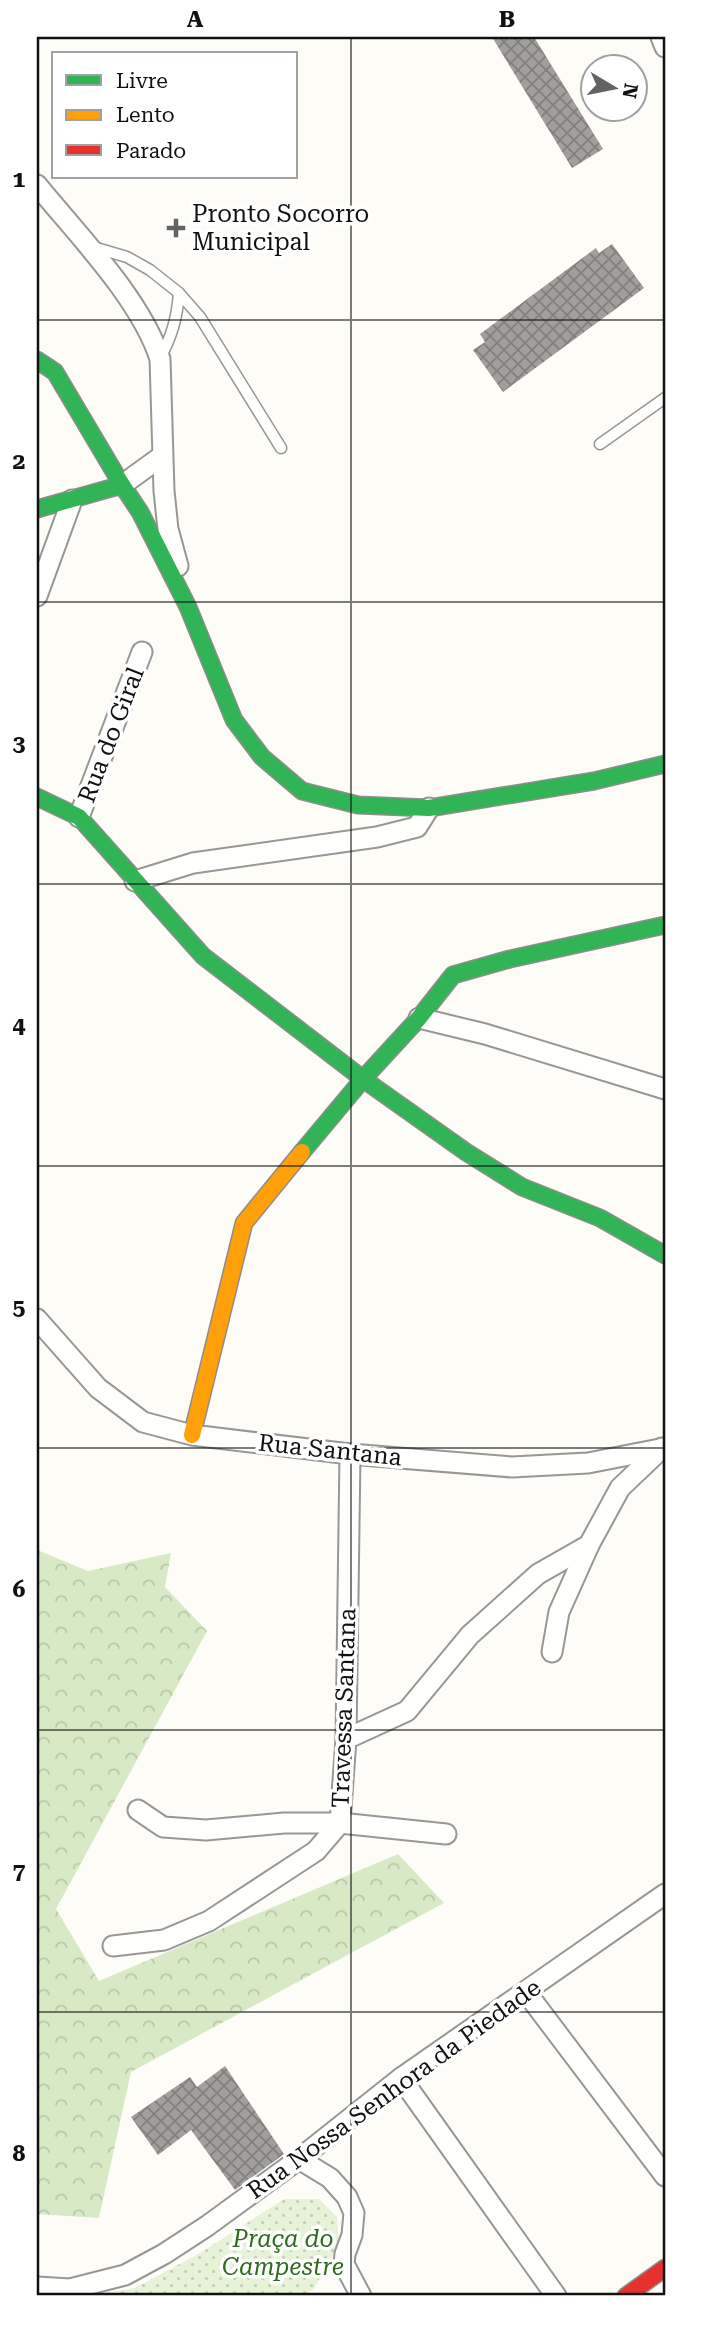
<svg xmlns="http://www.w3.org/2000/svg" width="702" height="2333" viewBox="0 0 702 2333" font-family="'Roboto Serif',serif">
<defs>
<pattern id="forest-crowns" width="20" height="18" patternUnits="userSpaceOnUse" patternTransform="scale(1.75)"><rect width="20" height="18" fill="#d8eac5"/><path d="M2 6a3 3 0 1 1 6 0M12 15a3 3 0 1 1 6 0" fill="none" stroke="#b8c8a8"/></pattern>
<pattern id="park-dots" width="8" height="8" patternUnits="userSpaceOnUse" patternTransform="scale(1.75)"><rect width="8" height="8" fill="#e7f3d7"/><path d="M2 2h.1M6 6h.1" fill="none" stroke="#c5cfb8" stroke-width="1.8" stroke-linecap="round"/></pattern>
<pattern id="building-cross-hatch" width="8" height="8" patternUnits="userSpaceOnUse" patternTransform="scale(1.75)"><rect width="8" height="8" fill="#a19f9c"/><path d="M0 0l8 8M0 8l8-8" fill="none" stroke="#82807e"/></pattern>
</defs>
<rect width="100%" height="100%" fill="#fdfcf7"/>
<polygon fill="url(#forest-crowns)" points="37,1550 88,1571 171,1553 165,1587 207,1631 56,1909 99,1981 398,1854 444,1903 131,2072 99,2218 37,2214"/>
<polygon fill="url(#park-dots)" points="284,2199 319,2199 337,2217 339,2244 314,2289 302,2296 87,2296 135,2288 200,2253"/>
<g fill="url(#building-cross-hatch)">
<polygon points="492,37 534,37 603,149 572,168"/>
<polygon points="612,244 644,288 503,392 473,350 485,342 480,334 596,248 599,253"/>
<polygon points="225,2066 284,2154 235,2190 191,2130 158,2155 131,2117 190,2077 197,2087"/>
</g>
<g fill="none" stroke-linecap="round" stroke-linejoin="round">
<defs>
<g id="lane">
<polyline points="93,247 127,257 150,270 179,293 200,317 281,448"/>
<path d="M160,358C172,336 177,318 179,293"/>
<polyline points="600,444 665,398"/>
</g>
<g id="street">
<polyline points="661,37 665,47"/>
<path d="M37,185C77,234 141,299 160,359L164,491L168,529L178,566"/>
<polyline points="122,485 162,456"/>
<polyline points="37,596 72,500"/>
<polyline points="79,817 142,652"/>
<polyline points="135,881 193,863 377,837 417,827 429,808"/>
<polyline points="419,1018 485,1034 665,1089"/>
<polyline points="37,1319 98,1388 143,1422 192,1435 350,1454 512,1467 588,1463 665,1448"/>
<polyline points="552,1652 559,1612 589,1545"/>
<polyline points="346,1739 407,1711 470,1635 538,1574 589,1545 620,1488 662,1448"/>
<polyline points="138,1810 163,1827 206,1830 284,1823 340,1823 446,1834"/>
<polyline points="113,1946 164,1940 209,1921 316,1851 340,1823 346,1739 350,1454"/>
<polyline points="526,1992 665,2176"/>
<polyline points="401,2078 556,2296"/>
<polyline points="299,2159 330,2178 347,2197 354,2213 352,2235 345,2254 344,2264 361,2296"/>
<polyline points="37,2287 70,2289 125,2275 164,2254 207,2226 299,2159 401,2078 665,1894"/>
</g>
<g id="fast">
<polyline points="37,360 55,372 122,485"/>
<polyline points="37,509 122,485 140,512 188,607 234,720 262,757 302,791 358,805 429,808 594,781 665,764"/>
<polyline points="37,797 79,817 203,956 363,1079 466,1152 522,1187 600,1218 665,1255"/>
<polyline points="302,1152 363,1079 419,1018 453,975 510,959 665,925"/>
</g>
<polyline id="slow" points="192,1435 244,1223 302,1152"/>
<polyline id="jam" points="626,2296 665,2268"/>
</defs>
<use href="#lane" stroke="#979795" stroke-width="13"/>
<use href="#street" stroke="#979795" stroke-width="23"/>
<use href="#fast" stroke="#8e8d8b" stroke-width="19"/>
<use href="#slow" stroke="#8e8d8b" stroke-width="19"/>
<use href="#jam" stroke="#8e8d8b" stroke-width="19"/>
<use href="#lane" stroke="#fffffe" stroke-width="10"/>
<use href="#street" stroke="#fffffe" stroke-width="19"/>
<use href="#fast" stroke="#30b455" stroke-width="16"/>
<use href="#slow" stroke="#ff9f0a" stroke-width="16"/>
<use href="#jam" stroke="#e5322d" stroke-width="16"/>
</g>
<path fill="none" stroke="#111" stroke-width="2" stroke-opacity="0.55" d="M351,37V2296M37,320H665M37,602H665M37,884H665M37,1166H665M37,1448H665M37,1730H665M37,2012H665"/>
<path fill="#646362" stroke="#fff" stroke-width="2.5" d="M172.5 217.5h7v7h7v7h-7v7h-7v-7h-7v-7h7z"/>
<g text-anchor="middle" stroke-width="7" stroke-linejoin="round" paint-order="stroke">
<g font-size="24" fill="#111" stroke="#fff" text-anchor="start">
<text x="192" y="222">Pronto Socorro<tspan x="192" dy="28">Municipal</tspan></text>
</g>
<g font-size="24" fill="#111" stroke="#fff">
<text transform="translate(111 735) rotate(-69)" y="8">Rua do Giral</text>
<text transform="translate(330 1450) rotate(6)" y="8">Rua Santana</text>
<text transform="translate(344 1708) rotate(-88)" y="8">Travessa Santana</text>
<text transform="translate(394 2089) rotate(-36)" y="8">Rua Nossa Senhora da Piedade</text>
</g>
<g font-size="24" font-style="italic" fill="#2f6b1f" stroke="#fff">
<text x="283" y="2247">Praça do<tspan x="283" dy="28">Campestre</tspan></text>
</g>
</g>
<rect width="702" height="2333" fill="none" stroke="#ffffff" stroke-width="77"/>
<rect x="52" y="52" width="245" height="126" fill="#ffffff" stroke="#a0a0a0" stroke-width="2"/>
<rect x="66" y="75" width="35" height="10" fill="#30b455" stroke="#a0a0a0" stroke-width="2"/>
<text x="116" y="88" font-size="21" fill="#111111">Livre</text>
<rect x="66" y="110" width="35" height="10" fill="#ff9f0a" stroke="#a0a0a0" stroke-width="2"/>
<text x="116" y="122" font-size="21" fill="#111111">Lento</text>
<rect x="66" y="145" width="35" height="10" fill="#e5322d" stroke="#a0a0a0" stroke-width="2"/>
<text x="116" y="158" font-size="21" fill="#111111">Parado</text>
<g transform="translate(614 88) rotate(100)"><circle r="33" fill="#ffffff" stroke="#a0a0a0" stroke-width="2"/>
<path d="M0-5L12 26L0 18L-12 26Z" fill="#646362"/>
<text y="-10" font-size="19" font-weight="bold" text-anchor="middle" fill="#111111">N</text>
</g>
<rect x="38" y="38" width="626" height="2256" fill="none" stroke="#111" stroke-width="2.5"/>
<g font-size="23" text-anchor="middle" font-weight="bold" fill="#111">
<text x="195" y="27">A</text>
<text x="507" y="27">B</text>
<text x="19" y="187">1</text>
<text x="19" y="469">2</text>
<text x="19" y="751">3</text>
<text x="19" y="1033">4</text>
<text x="19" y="1315">5</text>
<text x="19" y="1597">6</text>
<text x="19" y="1879">7</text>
<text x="19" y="2161">8</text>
</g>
</svg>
